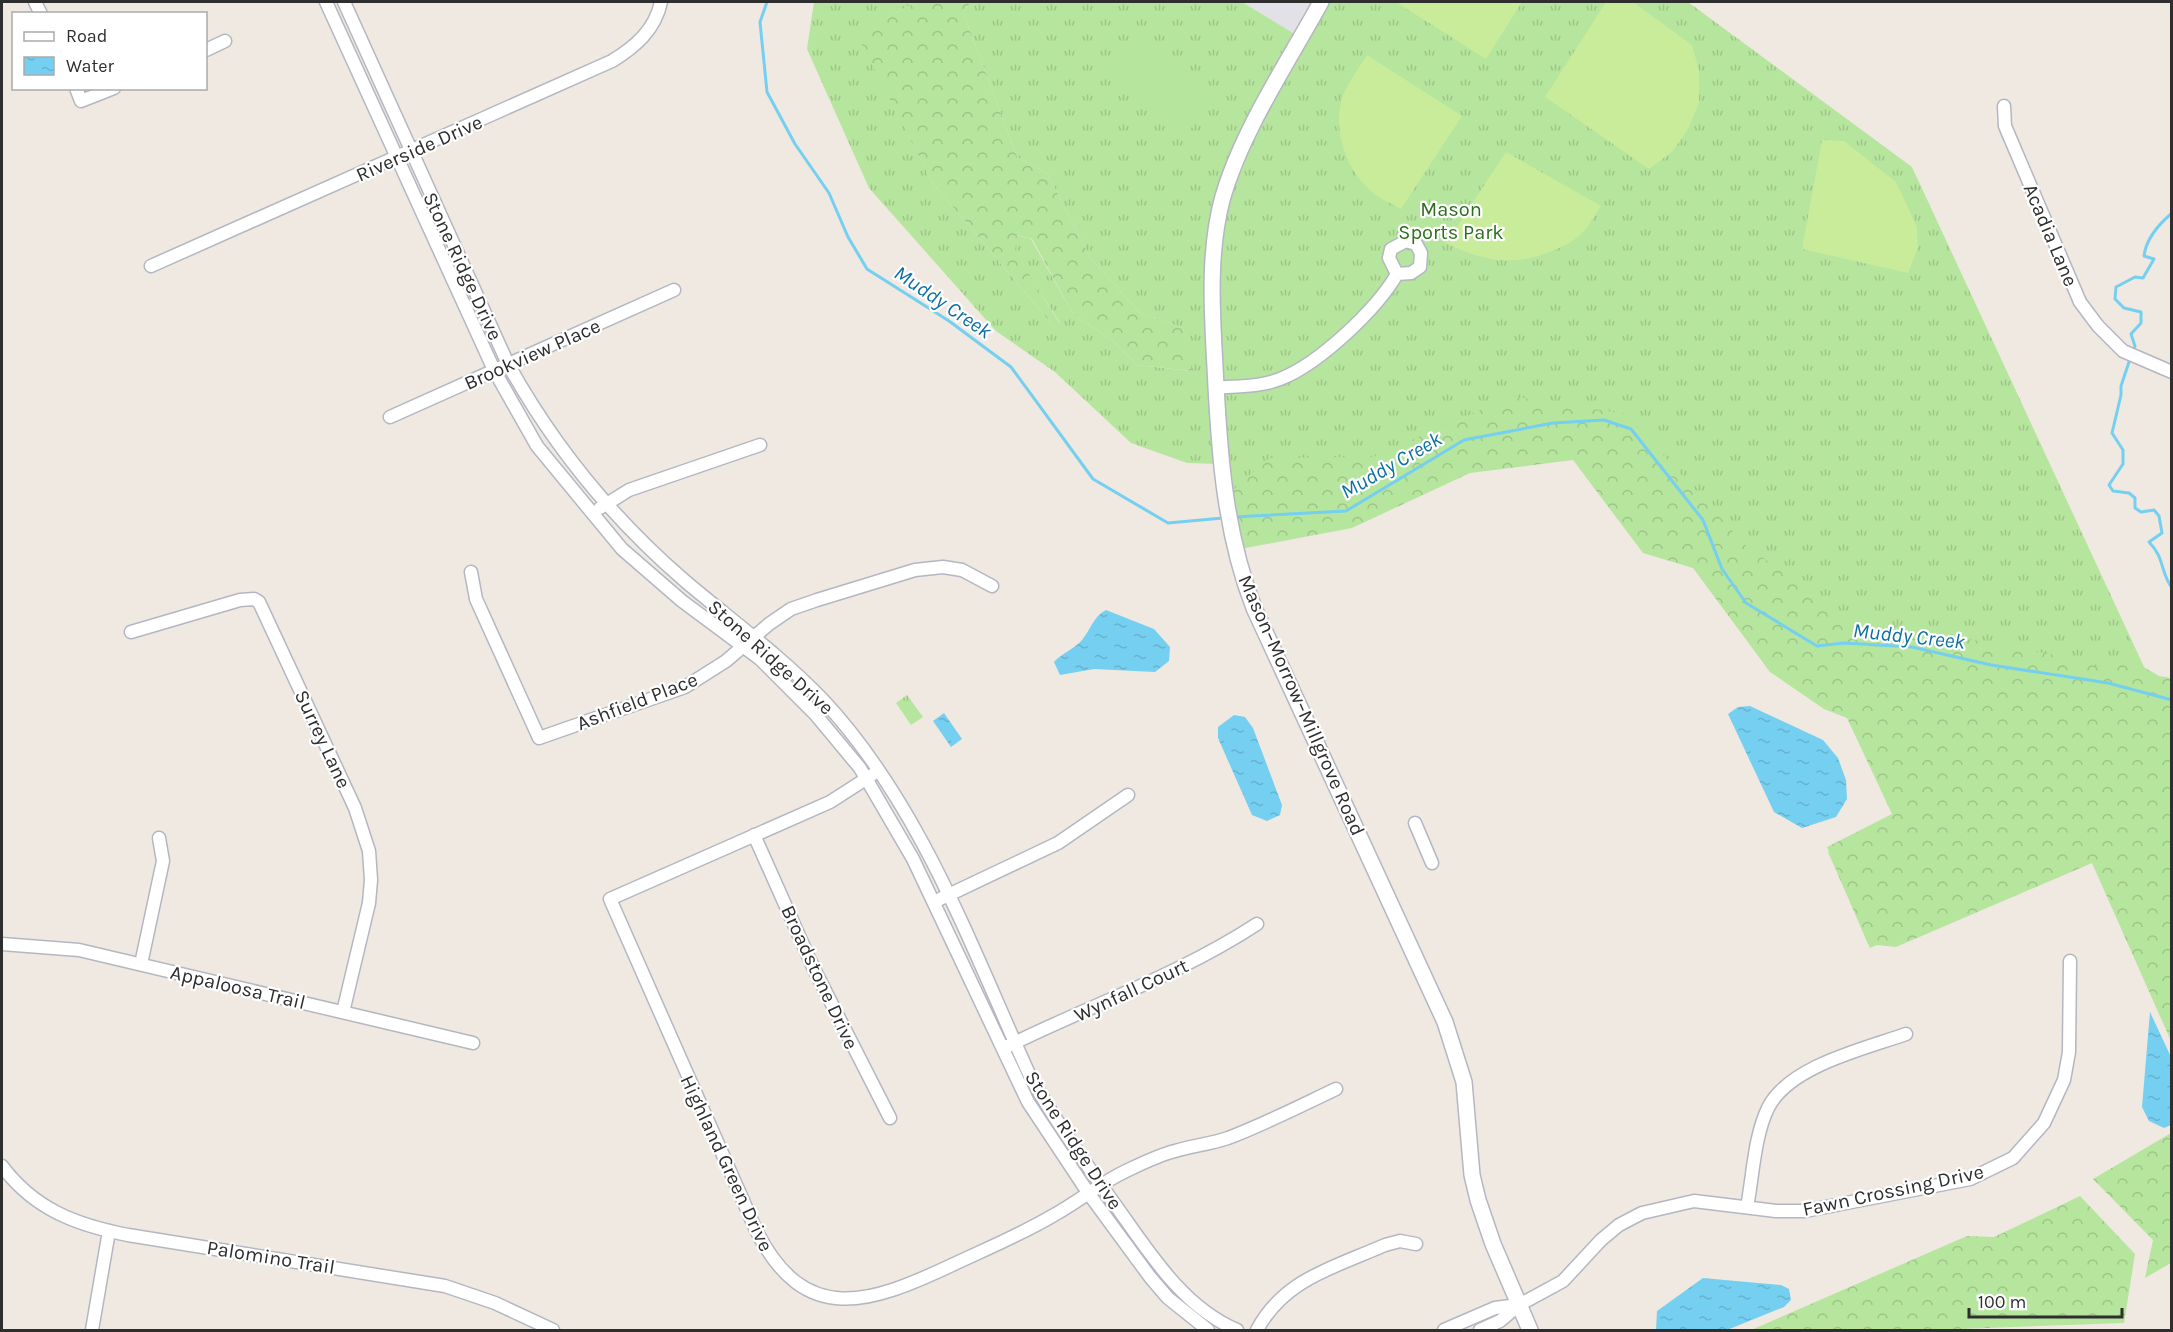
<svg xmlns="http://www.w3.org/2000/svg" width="2173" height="1332" viewBox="0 0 2173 1332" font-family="Karla,sans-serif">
<defs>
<pattern id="grass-tufts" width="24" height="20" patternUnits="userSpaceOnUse" patternTransform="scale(1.5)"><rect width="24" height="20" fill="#b6e59e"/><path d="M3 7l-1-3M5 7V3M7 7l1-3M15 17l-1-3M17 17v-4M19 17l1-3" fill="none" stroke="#9dc588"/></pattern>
<pattern id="forest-crowns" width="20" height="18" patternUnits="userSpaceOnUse" patternTransform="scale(1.5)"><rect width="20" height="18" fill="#b6e59e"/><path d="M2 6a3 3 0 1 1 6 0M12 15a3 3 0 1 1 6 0" fill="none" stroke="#9dc588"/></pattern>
<pattern id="water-ripples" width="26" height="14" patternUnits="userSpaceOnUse" patternTransform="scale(1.5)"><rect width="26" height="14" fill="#75cff0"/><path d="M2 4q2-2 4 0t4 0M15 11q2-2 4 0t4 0" fill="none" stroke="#66b2ce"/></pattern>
</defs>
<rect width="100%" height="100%" fill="#efe9e1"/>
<polygon fill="#e3e1e8" points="1242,2 1321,2 1301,38"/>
<g fill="url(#grass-tufts)">
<polygon points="814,2 923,2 908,6 858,35 932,182 1051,323 1060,323 1014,252 1016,235 1031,239 1073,314 1113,341 1137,365 1191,371 1183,328 1139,312 1090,257 1047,173 1017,157 963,12 971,2 1242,2 1301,38 1321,2 1688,2 1912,167 2171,725 2171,816 1870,948 1828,852 1898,822 1817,646 1631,429 1228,517 1222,464 1187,463 1131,443 1055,372 996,331 869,188 807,49"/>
<polygon points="907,695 923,717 911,725 896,703"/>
</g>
<g fill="url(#forest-crowns)">
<polygon points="923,2 971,2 963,12 1017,157 1047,173 1090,257 1139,312 1183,328 1192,371 1137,365 1113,341 1073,314 1032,239 1017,235 1015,252 1060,324 1051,323 932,182 857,35 908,6"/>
<polygon points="1512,396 1626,414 1745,545 1844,616 2060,656 2098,667 2125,656 2159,676 2171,678 2171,1041 2092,863 1896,947 1868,944 1827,847 1892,814 1847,718 1824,709 1770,672 1693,568 1643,553 1573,460 1470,473 1352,528 1235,550 1225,497 1269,458 1373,457"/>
<polygon points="2171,1133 2171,1263 2145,1278 2153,1240 2093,1179"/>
<polygon points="2080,1196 2135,1254 2124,1323 1933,1330 1751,1330 1967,1236 1994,1237"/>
</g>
<polygon fill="#b6e59e" points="1138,30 1216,101 1180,140 1103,68"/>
<g fill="#c9ec9a">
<polygon points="1396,2 1522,2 1486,59"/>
<polygon points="1606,2 1633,2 1692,45 1699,70 1699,103 1687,131 1672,152 1649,169 1545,97"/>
<path d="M1367,55L1462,116L1401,209C1393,204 1384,201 1376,195C1347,174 1331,130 1343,95C1349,81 1359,68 1367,55Z"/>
<polygon points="1822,140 1844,141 1896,182 1917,227 1918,248 1908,273 1802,249"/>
<path d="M1506,152L1601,206C1595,214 1590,225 1582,233C1574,242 1558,249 1547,253C1509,267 1481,260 1446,243Z"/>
</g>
<g fill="url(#water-ripples)">
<path d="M1106,610L1154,629L1170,647L1169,661L1155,672L1094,669L1060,675L1054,662C1062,653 1076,648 1082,640C1091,629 1093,617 1106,610Z"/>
<polygon points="1750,706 1823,740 1838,758 1846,780 1847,799 1836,817 1802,828 1774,812 1728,714 1738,707"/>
<polygon points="944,713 962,739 951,747 933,721"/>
<polygon points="1234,715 1245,717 1253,728 1282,805 1280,815 1267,821 1252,815 1218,738 1218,727"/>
<polygon points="2150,1012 2171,1057 2171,1125 2164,1128 2149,1121 2142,1107"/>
<polygon points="1703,1278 1781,1285 1789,1289 1791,1300 1784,1307 1727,1330 1656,1330 1657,1311"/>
</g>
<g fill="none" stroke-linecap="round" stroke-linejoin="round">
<g stroke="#75cff0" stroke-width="3">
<polyline points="767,2 760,22 767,92 795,144 829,193 848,237 867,269 949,321 1011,367 1093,479 1168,523 1223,518"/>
<path d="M2132,353L2135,346L2131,334L2141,323V312L2124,308L2115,299L2116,287L2135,277L2143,278L2154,259L2144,256C2146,239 2159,224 2172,213"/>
<path d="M2130,359L2121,386V395L2112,433L2123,450V464L2109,485L2113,491L2129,493L2135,498V508L2141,512L2154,510L2159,516L2162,533L2149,542C2165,558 2160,572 2172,588"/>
<polyline points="1233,517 1346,511 1464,440 1553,423 1604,420 1631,429 1703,520 1722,569 1746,603 1817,646 1844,643 1912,647 1991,665 2108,683 2172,700"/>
</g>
<defs>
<g id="minor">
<polyline points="35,2 41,14"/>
<polyline points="326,2 494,370 537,446 622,549 682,601 760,659 815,714 860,768 913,859 1028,1102 1089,1194 1150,1277 1168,1298 1208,1330"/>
<path d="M344,2L508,364C554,447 613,519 685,581C731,620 781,656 823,700C921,805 971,947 1030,1076C1054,1119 1083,1159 1111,1199C1146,1247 1180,1306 1237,1330"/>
<polyline points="206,50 225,41"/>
<polyline points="76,88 81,101 114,88"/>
<polyline points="2004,106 2005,126 2080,302 2098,326 2123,351 2172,372"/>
<path d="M151,266L612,61C635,47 655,30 661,2"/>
<path d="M1216,388C1237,386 1260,387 1280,379C1319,364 1377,309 1397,274L1411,273L1420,267L1421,253L1416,244L1406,241L1391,249L1389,258L1397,274"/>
<polyline points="390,417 674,290"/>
<polyline points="600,508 629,490 760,445"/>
<polyline points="471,572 476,599 539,738 685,687 726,661 769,624 791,609 817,600 915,570 943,567 962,570 992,586"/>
<polyline points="131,632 240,600 254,599 259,602 355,808 369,851 371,880 369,903 343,1012"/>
<path d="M872,775L830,802L610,899L756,1230C805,1328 871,1303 952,1265C986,1249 1022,1234 1054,1215C1079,1201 1102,1182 1128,1170C1143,1163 1159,1155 1175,1151C1192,1146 1210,1144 1228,1138C1265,1124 1300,1106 1336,1089"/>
<polyline points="1415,823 1432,863"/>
<polyline points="754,835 813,967 890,1118"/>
<polyline points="940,899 1058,843 1128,795"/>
<polyline points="2,944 79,950 473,1043"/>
<polyline points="141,964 163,861 159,838"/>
<path d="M1008,1046C1091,1005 1179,975 1257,924"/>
<path d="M2,1166C34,1209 76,1225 128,1235L445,1286L495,1303L553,1330"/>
<path d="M1747,1207C1753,1176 1754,1137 1768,1108C1789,1066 1864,1049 1906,1034"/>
<polyline points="92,1330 109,1231"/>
<path d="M1257,1330C1284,1279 1335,1267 1385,1245L1400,1241L1416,1244"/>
<polyline points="1444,1330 1495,1308 1518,1305"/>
<polyline points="1480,1330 1500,1321 1519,1305 1563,1281 1601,1240 1619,1225 1642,1213 1694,1201 1776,1211 1805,1211 1970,1179 2013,1158 2044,1123 2064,1080 2069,1052 2070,961"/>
</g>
<path id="tertiary" d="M1321,2C1287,64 1241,132 1222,200C1208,254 1212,312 1215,367C1219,450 1224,531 1254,608L1445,1022L1464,1082L1472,1175L1478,1200L1493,1244L1530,1330"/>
</defs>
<use href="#minor" stroke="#b4b7c1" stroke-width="15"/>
<use href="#tertiary" stroke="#b4b7c1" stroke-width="18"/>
<use href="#minor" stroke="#fff" stroke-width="12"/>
<use href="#tertiary" stroke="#fff" stroke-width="15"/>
</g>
<g text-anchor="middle" stroke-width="4.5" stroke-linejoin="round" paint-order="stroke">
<g font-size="20" fill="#2e2e2e" stroke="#fff">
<text transform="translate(419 148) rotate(-24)" y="7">Riverside Drive</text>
<text transform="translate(2051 235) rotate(67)" y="7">Acadia Lane</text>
<text transform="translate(463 266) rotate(65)" y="7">Stone Ridge Drive</text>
<text transform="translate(532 354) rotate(-24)" y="7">Brookview Place</text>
<text transform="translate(771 657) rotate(42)" y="7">Stone Ridge Drive</text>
<text transform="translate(637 701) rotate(-21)" y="7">Ashfield Place</text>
<text transform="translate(1302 705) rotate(66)" y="7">Mason–Morrow–Millgrove Road</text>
<text transform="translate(323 739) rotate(65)" y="7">Surrey Lane</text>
<text transform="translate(820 977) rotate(65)" y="7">Broadstone Drive</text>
<text transform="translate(238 987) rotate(13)" y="7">Appaloosa Trail</text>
<text transform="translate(1131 990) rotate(-25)" y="7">Wynfall Court</text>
<text transform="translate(1074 1140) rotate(57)" y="7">Stone Ridge Drive</text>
<text transform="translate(727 1163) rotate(65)" y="7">Highland Green Drive</text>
<text transform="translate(1893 1190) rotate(-12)" y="7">Fawn Crossing Drive</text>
<text transform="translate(271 1257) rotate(9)" y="7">Palomino Trail</text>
</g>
<g font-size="20" fill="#2c6e1b" stroke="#fff">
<text x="1451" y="216">Mason<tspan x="1451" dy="23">Sports Park</tspan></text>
</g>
<g font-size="21" font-style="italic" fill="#0d6fa3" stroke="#fff">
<text transform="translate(943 302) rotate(34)" y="7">Muddy Creek</text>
<text transform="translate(1391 465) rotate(-30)" y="7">Muddy Creek</text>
<text transform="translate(1909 636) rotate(6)" y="7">Muddy Creek</text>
</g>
</g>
<rect width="2173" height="1332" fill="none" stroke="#2e2e2e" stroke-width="6"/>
<rect x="12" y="12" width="195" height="78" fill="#ffffff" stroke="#ababab" stroke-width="1.5"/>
<rect x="24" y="32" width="30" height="9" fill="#ffffff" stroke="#ababab" stroke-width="1.5"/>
<text x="66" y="42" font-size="18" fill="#2e2e2e">Road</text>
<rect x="24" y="57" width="30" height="18" fill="url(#water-ripples)" stroke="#ababab" stroke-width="1.5"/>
<text x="66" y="72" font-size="18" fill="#2e2e2e">Water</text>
<path d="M1969 1308v9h153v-9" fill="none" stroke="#2e2e2e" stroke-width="3"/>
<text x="1978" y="1308" font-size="18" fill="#2e2e2e" stroke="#ffffff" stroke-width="4.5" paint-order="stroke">100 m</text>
</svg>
